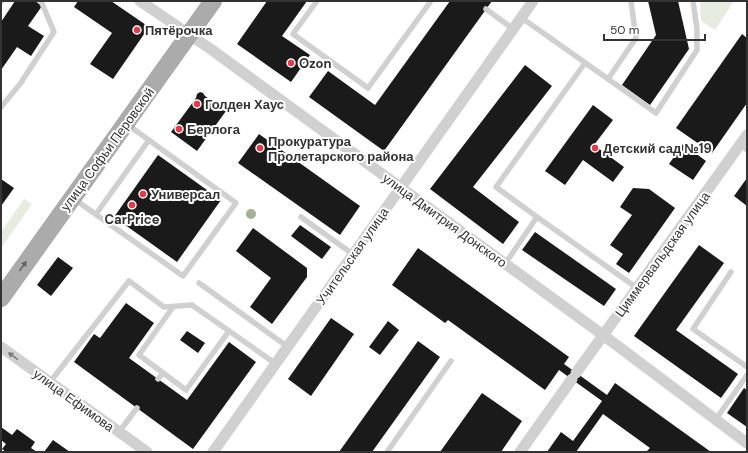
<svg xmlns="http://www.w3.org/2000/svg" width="748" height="453" viewBox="0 0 748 453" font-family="'DM Sans',sans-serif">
<rect width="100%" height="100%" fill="#fff"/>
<g fill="#e6ecdf">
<polygon points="700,1 734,1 715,30 701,21"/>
<polygon points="24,199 32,204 1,248 1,232"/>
</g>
<g fill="#1a1a1a">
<polygon points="15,1 35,1 42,6 28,26 44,36 31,56 17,47 1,70 1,22"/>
<polygon points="78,1 111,1 149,27 113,79 90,64 112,33 74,7"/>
<polygon points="267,1 307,1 282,36 310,55 291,82 237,44"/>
<polygon points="450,1 492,1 384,151 309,97 328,71 375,105"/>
<polygon points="648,1 678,1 689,49 650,105 622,85 656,35"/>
<polygon points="742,34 747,38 747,103 712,153 676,128"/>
<polygon points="525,65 552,86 473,187 519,222 503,244 430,189"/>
<polygon points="200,92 203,93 205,96 226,111 197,151 171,132 196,98 197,94"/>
<polygon points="593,105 613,120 594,145 624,167 613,182 583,160 565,185 545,171"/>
<polygon points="259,134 360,206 340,235 238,163"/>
<polygon points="683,144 706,161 693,180 669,164"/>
<polygon points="158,155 221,200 177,262 114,217"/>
<polygon points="747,178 747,206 734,196"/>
<polygon points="1,179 14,188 1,206"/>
<polygon points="633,188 649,189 675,208 629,273 616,264 623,254 610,245 632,215 620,207"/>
<polygon points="300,225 331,247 322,259 291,236"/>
<polygon points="253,228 307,268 307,277 272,324 250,307 271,278 236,251"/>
<polygon points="535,232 616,289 604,306 522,250"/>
<polygon points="699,245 724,263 676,330 738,374 721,398 634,336"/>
<polygon points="418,248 569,357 564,364 607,395 615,383 711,452 646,452 650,448 603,414 576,452 547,452 561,432 573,441 602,401 559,370 545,390 448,320 445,323 392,285"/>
<polygon points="58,257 73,268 51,296 37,285"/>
<polygon points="126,303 154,323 129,358 187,400 229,342 256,362 193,449 74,362 94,334 100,338"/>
<polygon points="331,318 354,334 311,396 288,379"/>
<polygon points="388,321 399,330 380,355 369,347"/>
<polygon points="187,331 205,343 198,353 180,340"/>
<polygon points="418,341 440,357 372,452 339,452"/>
<polygon points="744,388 747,390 747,427 727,413"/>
<polygon points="482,393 522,421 501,452 440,452"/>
<polygon points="1,427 12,435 17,429 35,442 31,448 37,452 6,452 2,449 6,444 1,440"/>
<polygon points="53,440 70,452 44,452"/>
</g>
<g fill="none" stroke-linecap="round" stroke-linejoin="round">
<g stroke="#d0d0d0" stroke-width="5.5">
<polyline points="317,1 293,34 368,88 431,1"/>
<polyline points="1,2 1,1"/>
<polyline points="486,9 513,29"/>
<polyline points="522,18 656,113 697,50 697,29 693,1"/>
<polyline points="608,79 636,38 631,1"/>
<polyline points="1,107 20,84 54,32 41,1"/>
<polyline points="740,144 747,150"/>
<polyline points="74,199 183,276 236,203 128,125"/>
<polyline points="96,214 149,140"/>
<polyline points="301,217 354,255"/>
<polyline points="537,217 496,187 585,63"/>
<polyline points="505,264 537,217 637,288"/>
<polyline points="731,272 693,329 747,367"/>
<polyline points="199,283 288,347"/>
<polyline points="173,307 139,355 186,390 229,331"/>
<polyline points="158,379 163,373"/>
<polyline points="50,382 129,281 164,307 192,305 276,364"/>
<polyline points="716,419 747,375"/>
<polyline points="119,432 137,408"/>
<polyline points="387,452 451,361"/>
</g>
<g stroke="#d0d0d0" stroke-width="11">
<polyline points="140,1 212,50 603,335 747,443"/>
<polyline points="1,347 147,452"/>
<polyline points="576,373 747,135"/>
<polyline points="213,452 533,1"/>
<polyline points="520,452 572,379"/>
</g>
<polyline stroke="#ababab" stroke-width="18" points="1,298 213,1"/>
</g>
<circle fill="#a2b095" cx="251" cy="214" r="5"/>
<defs><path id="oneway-solid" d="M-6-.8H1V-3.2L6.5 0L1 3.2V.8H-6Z"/></defs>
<use fill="#636363" href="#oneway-solid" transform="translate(23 266) rotate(-55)"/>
<use fill="#7a7a7a" href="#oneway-solid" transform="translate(13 356) rotate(-144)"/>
<g fill="#e63946" stroke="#fff" stroke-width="1.5">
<circle cx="137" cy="30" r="4"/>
<circle cx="291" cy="63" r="4"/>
<circle cx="197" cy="104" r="4"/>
<circle cx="179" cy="129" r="4"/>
<circle cx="260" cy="148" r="4"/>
<circle cx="595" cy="148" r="4"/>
<circle cx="143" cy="194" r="4"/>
<circle cx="132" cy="205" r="4"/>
</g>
<g text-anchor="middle" stroke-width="4" stroke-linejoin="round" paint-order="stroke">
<g font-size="13" font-weight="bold" fill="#333" stroke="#fff" text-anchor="start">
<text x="145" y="35">Пятёрочка</text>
<text x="299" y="68">Ozon</text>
<text x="205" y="109">Голден Хаус</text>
<text x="187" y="134">Берлога</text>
<text x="268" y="146">Прокуратура<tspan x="268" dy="15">Пролетарского района</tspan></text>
<text x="603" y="153">Детский сад №19</text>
<text x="151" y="199">Универсал</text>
<text x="132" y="224" text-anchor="middle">CarPrice</text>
</g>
<g font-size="13" fill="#333" stroke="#fff">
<text transform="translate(107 149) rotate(-54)" y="5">улица Софьи Перовской</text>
<text transform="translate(445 220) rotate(36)" y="5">улица Дмитрия Донского</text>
<text transform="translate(662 254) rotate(-54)" y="5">Циммервальдская улица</text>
<text transform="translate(352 256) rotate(-55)" y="5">Учительская улица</text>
<text transform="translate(74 400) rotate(36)" y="5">улица Ефимова</text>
</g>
</g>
<rect width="748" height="453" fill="none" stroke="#333333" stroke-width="4"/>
<path d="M604 34v6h101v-6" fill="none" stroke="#333333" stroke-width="2"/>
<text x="610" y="34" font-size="12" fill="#333333" stroke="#ffffff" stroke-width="3" paint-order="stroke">50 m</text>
</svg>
